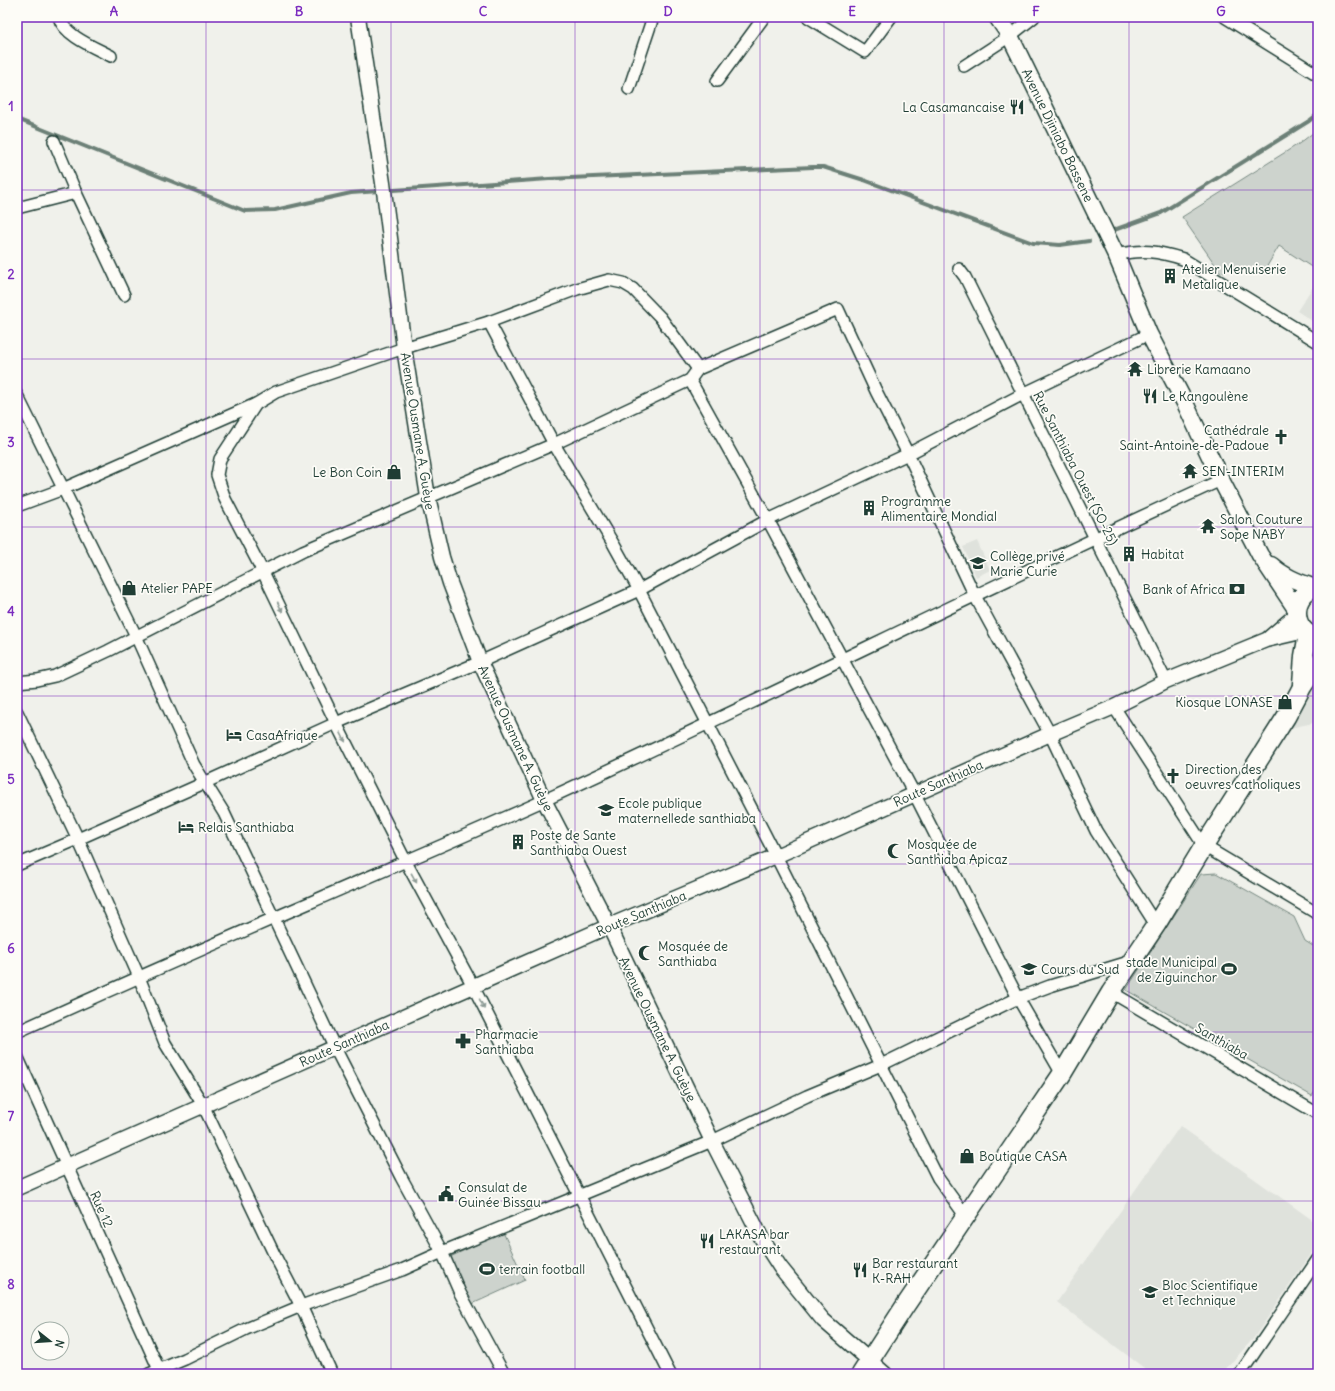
<svg xmlns="http://www.w3.org/2000/svg" width="1335" height="1391" viewBox="0 0 1335 1391" font-family="Delius,sans-serif">
<rect width="100%" height="100%" fill="#f0f1eb"/>
<filter id="ink" filterUnits="userSpaceOnUse"><feTurbulence type="fractalNoise" baseFrequency=".025" numOctaves="2"/><feDisplacementMap in="SourceGraphic" scale="8" xChannelSelector="R" yChannelSelector="G"/><feConvolveMatrix kernelMatrix="1 2 1 2 8 2 1 2 1" color-interpolation-filters="sRGB"/></filter>
<g filter="url(#ink)">
<g fill="#dfe2dc">
<polygon points="1318,279 1318,325 1297,311"/>
<polygon points="977,541 990,570 976,577 963,547"/>
<polygon points="1318,677 1318,722 1285,729"/>
<polygon points="1180,1126 1318,1224 1318,1244 1253,1339 1221,1374 1152,1374 1057,1302"/>
</g>
<g fill="#cdd3cd" stroke="#768880">
<polygon points="1318,129 1318,261 1313,268 1279,246 1263,273 1250,272 1235,266 1221,273 1182,217 1300,143"/>
<polygon points="1216,873 1294,917 1305,941 1318,949 1318,1087 1312,1096 1126,990 1201,874"/>
<polygon points="503,1232 525,1280 470,1305 448,1258"/>
</g>
<g fill="none" stroke-linecap="round" stroke-linejoin="round">
<g stroke="#6c8077" stroke-width="4">
<polyline points="17,119 245,211 275,210 351,193 549,179 813,167 823,167 864,180 1033,243 1060,245 1089,241"/>
<polyline points="1114,230 1161,213 1309,121 1318,114"/>
</g>
<defs>
<g id="minor">
<path d="M59,17C63,35 96,48 111,56"/>
<polyline points="808,17 865,52 891,17"/>
<polyline points="1225,17 1318,75"/>
<polyline points="964,66 1010,36 1034,17"/>
<polyline points="717,81 764,17"/>
<polyline points="629,89 653,17"/>
<polyline points="54,141 76,193 124,295"/>
<polyline points="17,208 76,193"/>
<path d="M1116,255C1142,249 1158,251 1183,259L1318,342"/>
<path d="M959,269L965,277C1031,412 1100,546 1166,681"/>
<polyline points="489,322 554,444 614,545 639,590 776,856 938,1178 966,1217"/>
<polyline points="690,380 768,520 914,793 1018,998 1062,1074"/>
<polyline points="17,395 136,636 194,765 224,813 335,1048 401,1177 442,1252 460,1293 504,1374"/>
<polyline points="17,506 63,489 256,404"/>
<polyline points="17,682 37,680 55,676 108,651 303,551 554,444 690,380 698,369 838,309 876,391 908,454 975,596 1050,734 1096,831 1156,925"/>
<polyline points="1114,707 1204,846 1318,914"/>
<polyline points="17,712 78,839 139,977 165,1043 203,1105 275,1256 301,1306 332,1374"/>
<polyline points="17,865 78,839 204,783 336,723 480,662 639,590 768,520 908,454 1023,394 1149,334"/>
<polyline points="1111,992 1318,1114"/>
<path d="M17,1032C114,988 211,945 309,903C389,868 468,835 547,799C773,695 995,583 1221,480"/>
<polyline points="17,1056 161,1374"/>
<polyline points="149,1374 185,1359 246,1329 301,1306 402,1270 442,1252 712,1141 807,1096 881,1065 1018,998 1050,986 1132,961"/>
<polyline points="670,1374 473,986 406,862 336,723 263,572 225,499 217,475 220,459 256,404 276,392 404,348 489,322 577,289 609,280 623,283 633,289 660,317 698,369"/>
<polyline points="1240,1374 1318,1259"/>
</g>
<g id="tertiary">
<polyline points="358,17 383,183 404,348 428,497 442,557 450,583 480,662 544,800 609,926 712,1141 762,1239 780,1267 823,1320 885,1374"/>
<polyline points="1269,638 1296,615"/>
<polyline points="17,1188 609,926 776,856 1050,734 1114,707 1166,681 1266,640 1305,631"/>
</g>
<g id="secondary">
<polyline points="997,17 1010,36 1033,83 1116,255 1149,334 1185,403 1221,480 1260,555 1296,609"/>
<path d="M1271,565C1284,577 1299,582 1315,588"/>
</g>
<g id="primary">
<path d="M1318,587C1290,592 1290,633 1318,637"/>
<polyline points="1302,684 1304,656 1308,634"/>
<polyline points="861,1374 905,1306 1062,1074 1111,992 1156,925 1204,846 1286,717 1302,687 1318,663"/>
</g>
</defs>
<use href="#minor" stroke="#1f3d34" stroke-width="14"/>
<use href="#tertiary" stroke="#1f3d34" stroke-width="17"/>
<use href="#secondary" stroke="#1f3d34" stroke-width="19"/>
<use href="#primary" stroke="#1f3d34" stroke-width="21"/>
<use href="#minor" stroke="#fdfcf7" stroke-width="11"/>
<use href="#tertiary" stroke="#fdfcf7" stroke-width="14"/>
<use href="#secondary" stroke="#fdfcf7" stroke-width="16"/>
<use href="#primary" stroke="#fdfcf7" stroke-width="18"/>
</g>
<defs><path id="oneway-solid" d="M-6-.8H1V-3.2L6.5 0L1 3.2V.8H-6Z"/></defs>
<g fill="#8e9c96">
<use href="#oneway-solid" transform="translate(280 607) rotate(64)"/>
<use href="#oneway-solid" transform="translate(343 737) rotate(63)"/>
<use href="#oneway-solid" transform="translate(414 878) rotate(61)"/>
<use href="#oneway-solid" transform="translate(482 1004) rotate(63)"/>
</g>
</g>
<path fill="none" stroke="#7b2cbf" stroke-width="1" stroke-opacity="0.55" d="M206,17V1374M391,17V1374M575,17V1374M760,17V1374M944,17V1374M1129,17V1374M17,190H1318M17,359H1318M17,527H1318M17,696H1318M17,864H1318M17,1032H1318M17,1201H1318"/>
<defs>
<symbol id="restaurant-bare" viewBox="-9 -9 18 18"><path d="M-5-6h1v4h1v-4h1v4h1v-4h1v5L-1.5 .5V6h-2V.5L-5-1ZM5-6V6H3V1.5H1.5Q1.5-4 5-6Z" fill="#1f3d34" stroke="#fdfcf7" stroke-width="2.5" paint-order="stroke"/></symbol>
<symbol id="building-bare" viewBox="-9 -9 18 18"><path d="M-4-6H4V6H1V3H-1V6H-4ZM-2.5-4.3h1.7v1.8h-1.7ZM.8-4.3h1.7v1.8H.8ZM-2.5-1h1.7V.8h-1.7ZM.8-1h1.7V.8H.8Z" fill="#1f3d34" stroke="#fdfcf7" stroke-width="2.5" paint-order="stroke"/></symbol>
<symbol id="temple-bare" viewBox="-9 -9 18 18"><path d="M0-6L5-2H3V0L6.5 2.5H4V6H1.5V3h-3V6H-4V2.5H-6.5L-3 0V-2H-5Z" fill="#1f3d34" stroke="#fdfcf7" stroke-width="2.5" paint-order="stroke"/></symbol>
<symbol id="church-bare" viewBox="-9 -9 18 18"><path d="M-1.2-6h2.4v3.5h3.3v2.4h-3.3V6h-2.4V-.1h-3.3v-2.4h3.3Z" fill="#1f3d34" stroke="#fdfcf7" stroke-width="2.5" paint-order="stroke"/></symbol>
<symbol id="shop-bare" viewBox="-9 -9 18 18"><path d="M-5-2.5h2.3a2.7 3.5 0 0 1 5.4 0H5L5.5 6h-11ZM-1.5-2.5h3a1.5 2.3 0 0 0-3 0Z" fill="#1f3d34" stroke="#fdfcf7" stroke-width="2.5" paint-order="stroke"/></symbol>
<symbol id="school-bare" viewBox="-9 -9 18 18"><path d="M0-5L7-2L0 1L-7-2ZM-4 1L0 2.5L4 1V4Q0 6-4 4Z" fill="#1f3d34" stroke="#fdfcf7" stroke-width="2.5" paint-order="stroke"/></symbol>
<symbol id="bank-bare" viewBox="-9 -9 18 18"><path d="M-6-4H6V4H-6ZM0-2.3a2.3 2.3 0 1 0 0 4.6a2.3 2.3 0 1 0 0-4.6Z" fill="#1f3d34" stroke="#fdfcf7" stroke-width="2.5" paint-order="stroke"/></symbol>
<symbol id="hotel-bare" viewBox="-9 -9 18 18"><path d="M-6-4.5h1.5V1H6V5H4.5V3h-9V5H-6ZM-4 0a1.8 1.8 0 1 1 3.6 0ZM.5 0V-2.5h3Q6-2.5 6 0Z" fill="#1f3d34" stroke="#fdfcf7" stroke-width="2.5" paint-order="stroke"/></symbol>
<symbol id="mosque-bare" viewBox="-9 -9 18 18"><path d="M3.5-4.9A6 6 0 1 0 3.5 4.9A5 5 0 1 1 3.5-4.9Z" fill="#1f3d34" stroke="#fdfcf7" stroke-width="2.5" paint-order="stroke"/></symbol>
<symbol id="stadium-bare" viewBox="-9 -9 18 18"><path d="M0-5a6.5 5 0 1 0 0 10a6.5 5 0 1 0 0-10ZM-3.5-1.8h7v3.6h-7Z" fill="#1f3d34" stroke="#fdfcf7" stroke-width="2.5" paint-order="stroke"/></symbol>
<symbol id="pharmacy-bare" viewBox="-9 -9 18 18"><path d="M-2-6h4v4h4v4h-4v4h-4v-4h-4v-4h4Z" fill="#1f3d34" stroke="#fdfcf7" stroke-width="2.5" paint-order="stroke"/></symbol>
<symbol id="civic-bare" viewBox="-9 -9 18 18"><path d="M-.6-6.5H3V-4.5H.6V-3L4-1V1h2V6H-6V1h2V-1L-.6-3ZM-1.2 2.5V6h2.4V2.5Z" fill="#1f3d34" stroke="#fdfcf7" stroke-width="2.5" paint-order="stroke"/></symbol>
</defs>
<g fill-rule="evenodd">
<use href="#restaurant-bare" x="1006" y="96" width="22" height="22"/>
<use href="#building-bare" x="1159" y="265" width="22" height="22"/>
<use href="#temple-bare" x="1124" y="358" width="22" height="22"/>
<use href="#restaurant-bare" x="1139" y="385" width="22" height="22"/>
<use href="#church-bare" x="1270" y="426" width="22" height="22"/>
<use href="#temple-bare" x="1179" y="460" width="22" height="22"/>
<use href="#shop-bare" x="383" y="461" width="22" height="22"/>
<use href="#building-bare" x="858" y="497" width="22" height="22"/>
<use href="#temple-bare" x="1197" y="515" width="22" height="22"/>
<use href="#building-bare" x="1118" y="543" width="22" height="22"/>
<use href="#school-bare" x="967" y="552" width="22" height="22"/>
<use href="#shop-bare" x="118" y="577" width="22" height="22"/>
<use href="#bank-bare" x="1226" y="578" width="22" height="22"/>
<use href="#shop-bare" x="1274" y="691" width="22" height="22"/>
<use href="#hotel-bare" x="223" y="724" width="22" height="22"/>
<use href="#church-bare" x="1162" y="765" width="22" height="22"/>
<use href="#school-bare" x="595" y="799" width="22" height="22"/>
<use href="#hotel-bare" x="175" y="816" width="22" height="22"/>
<use href="#building-bare" x="507" y="831" width="22" height="22"/>
<use href="#mosque-bare" x="884" y="840" width="22" height="22"/>
<use href="#mosque-bare" x="635" y="942" width="22" height="22"/>
<use href="#school-bare" x="1018" y="958" width="22" height="22"/>
<use href="#stadium-bare" x="1218" y="958" width="22" height="22"/>
<use href="#pharmacy-bare" x="452" y="1030" width="22" height="22"/>
<use href="#shop-bare" x="956" y="1145" width="22" height="22"/>
<use href="#civic-bare" x="435" y="1183" width="22" height="22"/>
<use href="#restaurant-bare" x="696" y="1230" width="22" height="22"/>
<use href="#stadium-bare" x="476" y="1258" width="22" height="22"/>
<use href="#restaurant-bare" x="849" y="1259" width="22" height="22"/>
<use href="#school-bare" x="1139" y="1281" width="22" height="22"/>
</g>
<g text-anchor="middle" stroke-width="3.5" stroke-linejoin="round" paint-order="stroke">
<g font-size="13" fill="#1f3d34" stroke="#fdfcf7" text-anchor="start">
<text x="1005" y="112" text-anchor="end">La Casamancaise</text>
<text x="1182" y="274">Atelier Menuiserie<tspan x="1182" dy="15">Metalique</tspan></text>
<text x="1147" y="374">Librerie Kamaano</text>
<text x="1162" y="401">Le Kangoulène</text>
<text x="1269" y="435" text-anchor="end">Cathédrale<tspan x="1269" dy="15">Saint-Antoine-de-Padoue</tspan></text>
<text x="1202" y="476">SEN-INTERIM</text>
<text x="382" y="477" text-anchor="end">Le Bon Coin</text>
<text x="881" y="506">Programme<tspan x="881" dy="15">Alimentaire Mondial</tspan></text>
<text x="1220" y="524">Salon Couture<tspan x="1220" dy="15">Sope NABY</tspan></text>
<text x="1141" y="559">Habitat</text>
<text x="990" y="561">Collège privé<tspan x="990" dy="15">Marie Curie</tspan></text>
<text x="141" y="593">Atelier PAPE</text>
<text x="1225" y="594" text-anchor="end">Bank of Africa</text>
<text x="1273" y="707" text-anchor="end">Kiosque LONASE</text>
<text x="246" y="740">CasaAfrique</text>
<text x="1185" y="774">Direction des<tspan x="1185" dy="15">oeuvres catholiques</tspan></text>
<text x="618" y="808">Ecole publique<tspan x="618" dy="15">maternellede santhiaba</tspan></text>
<text x="198" y="832">Relais Santhiaba</text>
<text x="530" y="840">Poste de Sante<tspan x="530" dy="15">Santhiaba Ouest</tspan></text>
<text x="907" y="849">Mosquée de<tspan x="907" dy="15">Santhiaba Apicaz</tspan></text>
<text x="658" y="951">Mosquée de<tspan x="658" dy="15">Santhiaba</tspan></text>
<text x="1217" y="967" text-anchor="end">stade Municipal<tspan x="1217" dy="15">de Ziguinchor</tspan></text>
<text x="1041" y="974">Cours du Sud</text>
<text x="475" y="1039">Pharmacie<tspan x="475" dy="15">Santhiaba</tspan></text>
<text x="979" y="1161">Boutique CASA</text>
<text x="458" y="1192">Consulat de<tspan x="458" dy="15">Guinée Bissau</tspan></text>
<text x="719" y="1239">LAKASA bar<tspan x="719" dy="15">restaurant</tspan></text>
<text x="872" y="1268">Bar restaurant<tspan x="872" dy="15">K-RAH</tspan></text>
<text x="499" y="1274">terrain football</text>
<text x="1162" y="1290">Bloc Scientifique<tspan x="1162" dy="15">et Technique</tspan></text>
</g>
<g font-size="13" fill="#1f3d34" stroke="#fdfcf7">
<text transform="translate(1058 135) rotate(64)" y="5">Avenue Djiniabo Bassene</text>
<text transform="translate(418 431) rotate(81)" y="5">Avenue Ousmane A. Guèye</text>
<text transform="translate(1076 468) rotate(63)" y="5">Rue Santhiaba Ouest (SO-25)</text>
<text transform="translate(516 738) rotate(65)" y="5">Avenue Ousmane A. Guèye</text>
<text transform="translate(938 783) rotate(-24)" y="5">Route Santhiaba</text>
<text transform="translate(641 913) rotate(-23)" y="5">Route Santhiaba</text>
<text transform="translate(658 1029) rotate(64)" y="5">Avenue Ousmane A. Guèye</text>
<text transform="translate(1222 1041) rotate(30)" y="5">Santhiaba</text>
<text transform="translate(344 1043) rotate(-24)" y="5">Route Santhiaba</text>
<text transform="translate(102 1209) rotate(66)" y="5">Rue 12</text>
</g>
</g>
<rect width="1335" height="1391" fill="none" stroke="#fdfcf7" stroke-width="44"/>
<g transform="translate(50 1341) rotate(107)"><circle r="19" fill="#fdfcf7" stroke="#a4b0a9"/>
<path d="M0-3L7 15L0 10L-7 15Z" fill="#1f3d34"/>
<text y="-6" font-size="11" font-weight="bold" text-anchor="middle" fill="#1f3d34">N</text>
</g>
<rect x="22" y="22" width="1291" height="1347" fill="none" stroke="#7b2cbf" stroke-width="1.5"/>
<g font-size="13" text-anchor="middle" font-weight="bold" fill="#7b2cbf">
<text x="114" y="16">A</text>
<text x="299" y="16">B</text>
<text x="483" y="16">C</text>
<text x="668" y="16">D</text>
<text x="852" y="16">E</text>
<text x="1036" y="16">F</text>
<text x="1221" y="16">G</text>
<text x="11" y="111">1</text>
<text x="11" y="279">2</text>
<text x="11" y="447">3</text>
<text x="11" y="616">4</text>
<text x="11" y="784">5</text>
<text x="11" y="953">6</text>
<text x="11" y="1121">7</text>
<text x="11" y="1289">8</text>
</g>
</svg>
